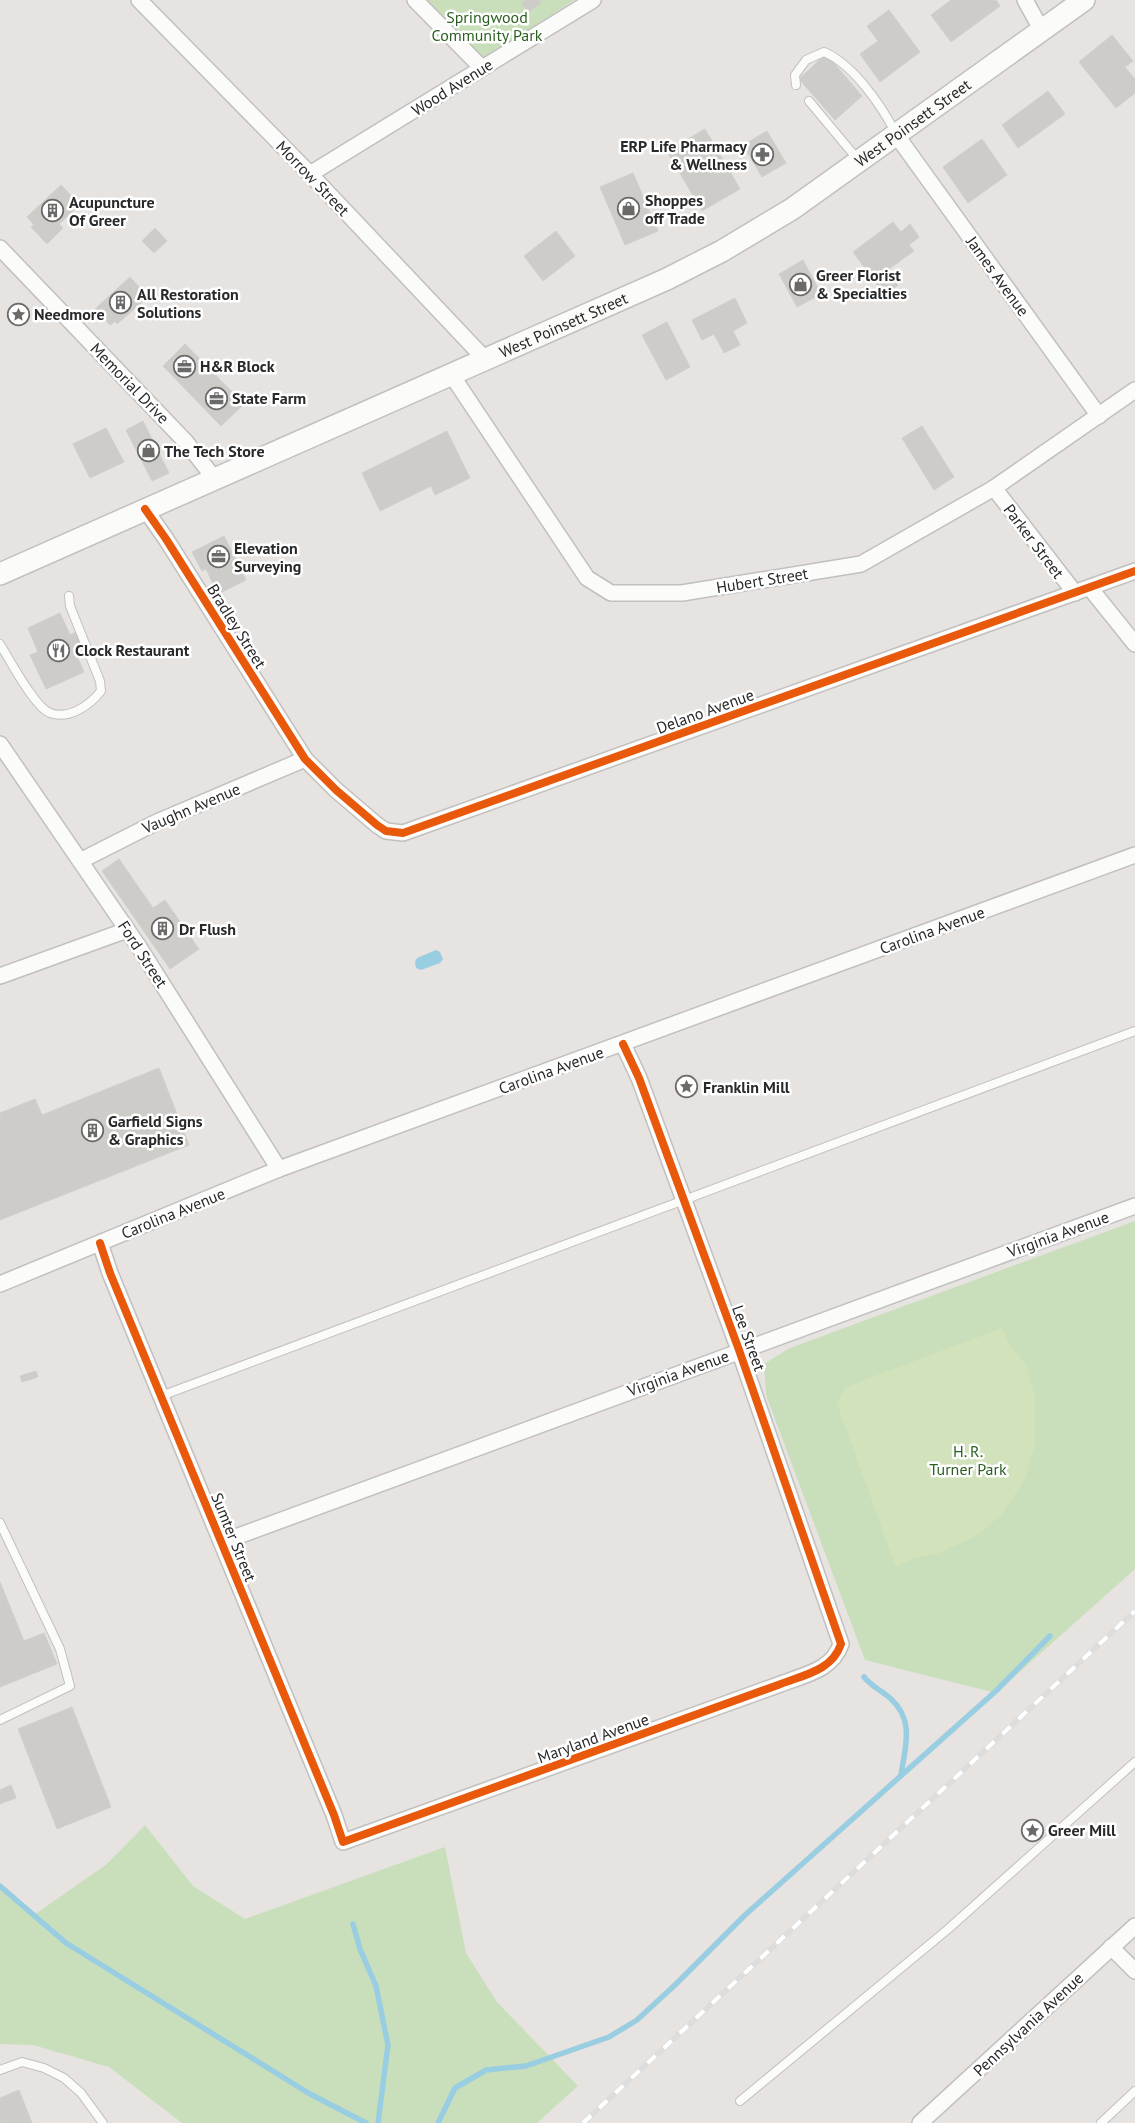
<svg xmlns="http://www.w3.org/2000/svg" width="1135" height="2123" viewBox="0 0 1135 2123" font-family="'PT Sans',sans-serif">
<rect width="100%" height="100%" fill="#e6e3e0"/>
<g fill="#c9dfbb">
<polygon points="426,0 574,0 483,60"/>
<polygon points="1135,1221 1135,1569 996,1693 865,1660 766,1395 764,1364 790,1348"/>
<polygon points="145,1825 193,1886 245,1919 445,1847 466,1953 497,2002 578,2086 537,2123 182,2123 109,2067 33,2045 0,2044 0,1886 34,1915 107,1864"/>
</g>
<polygon fill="#d2e2ba" points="1002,1328 1011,1348 1025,1363 1035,1397 1035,1443 1025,1479 1002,1514 976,1536 939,1553 915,1558 896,1567 837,1404 846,1387"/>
<polygon fill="#99cde2" points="436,950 440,952 443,959 440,963 421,970 416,968 415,962 417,958"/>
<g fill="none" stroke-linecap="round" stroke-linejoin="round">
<g stroke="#99cde2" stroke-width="5.5">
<path d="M864,1677C872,1687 881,1690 891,1699C915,1721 905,1747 901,1775"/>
<polyline points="0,1886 66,1943 310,2094 366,2123"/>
<polyline points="353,1924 360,1949 376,1986 388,2045 378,2123"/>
<polyline points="438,2123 455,2088 486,2070 526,2066 609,2037 637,2020 675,1985 745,1915 997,1690 1050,1636"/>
</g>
</g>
<g fill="#ceccc9" stroke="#d1cfcc">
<polygon points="526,0 539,0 541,3 528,12 521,3"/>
<polygon points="951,0 996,0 1000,6 951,42 931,15"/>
<polygon points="889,10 920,52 880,82 860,54 878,41 867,26"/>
<polygon points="1112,35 1133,61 1125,67 1135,79 1135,93 1116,108 1079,62"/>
<polygon points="826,54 862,96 835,120 799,79"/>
<polygon points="1048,91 1065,114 1018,148 1002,125"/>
<polygon points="705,129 740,189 702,211 667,151"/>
<polygon points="767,131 786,163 762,177 743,145"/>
<polygon points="982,139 1007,175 968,203 943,167"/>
<polygon points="633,173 658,231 625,245 600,187"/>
<polygon points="61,185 80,205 59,224 63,228 47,244 31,227 34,225 27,217"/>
<polygon points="893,222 901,232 910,224 919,237 909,245 914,251 886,271 898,285 885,295 853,252"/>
<polygon points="155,228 167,241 154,253 142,241"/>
<polygon points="556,231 575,256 543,281 524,256"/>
<polygon points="803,260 821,294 797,307 779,274"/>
<polygon points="130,277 148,297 117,324 115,321 110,325 95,309"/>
<polygon points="735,298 747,323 733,331 740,345 724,353 714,334 702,340 692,320"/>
<polygon points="667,322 690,367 666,380 642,335"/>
<polygon points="185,344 244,404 221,426 163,366"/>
<polygon points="143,421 169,473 152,481 126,430"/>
<polygon points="922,426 954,477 934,490 902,438"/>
<polygon points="106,428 124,462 90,478 73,444"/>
<polygon points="447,431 470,478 435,495 431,486 380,511 362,473"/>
<polygon points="224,536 246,580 218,594 206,569 202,571 192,552"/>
<polygon points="60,613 70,635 78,631 86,648 75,652 84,672 46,689 30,655 38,652 28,628"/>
<polygon points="119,859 153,908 165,900 199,949 170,969 102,871"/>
<polygon points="159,1068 189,1145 0,1220 0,1113 35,1099 42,1115"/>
<polygon points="36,1371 38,1377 22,1382 20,1376"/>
<polygon points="0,1582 24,1641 44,1633 57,1664 0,1687"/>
<polygon points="72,1707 111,1807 57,1829 18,1729"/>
<polygon points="11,1785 16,1798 0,1804 0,1790"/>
<polygon points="19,2090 32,2123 0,2123 0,2098"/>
</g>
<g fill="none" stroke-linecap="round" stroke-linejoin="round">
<defs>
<g id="service">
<path d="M796,85L795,75L806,60L824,52C853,64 882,106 896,134"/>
<polyline points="809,101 859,161"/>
<path d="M0,644C9,659 35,708 50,713C69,720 90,705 101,691L100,681L70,606L69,596"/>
<polyline points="161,1396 1135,1031"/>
<polyline points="0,1523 60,1649 70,1686 0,1720"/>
<polyline points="0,2070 22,2062 44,2068 64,2078 81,2093 103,2123"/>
<polyline points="740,2101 947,1930 1135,1762"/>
<polyline points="1101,2123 1135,2091"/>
</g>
<g id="minor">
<polyline points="139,0 310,174 484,358"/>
<polyline points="415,0 482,68"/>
<polyline points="1025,0 1042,31"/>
<polyline points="897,136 1099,416"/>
<polyline points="310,174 593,0"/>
<polyline points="0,248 186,442 214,478"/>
<polyline points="451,374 587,578 611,593 682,593 861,564 994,488 1135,390"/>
<polyline points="994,488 1075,593"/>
<polyline points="145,509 166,539 305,759 336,790 377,825 386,831 403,833 1135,571"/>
<polyline points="1090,588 1135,644"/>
<polyline points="0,744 139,947 279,1169"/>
<polyline points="80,861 157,822 305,759"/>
<polyline points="0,976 127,930"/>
<path d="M100,1243L110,1273L334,1815L343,1842L778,1685C803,1675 832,1671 841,1644L739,1350L639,1078L623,1044"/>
<polyline points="0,1284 279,1169 1135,855"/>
<polyline points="222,1542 1135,1206"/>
<polyline points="1111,1947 1135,1971"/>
<polyline points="920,2123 1135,1926"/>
</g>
<g id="secondary">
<path id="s1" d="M0,574L667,279L722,251L792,209L1084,0"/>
</g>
</defs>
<use href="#service" stroke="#c1c0c1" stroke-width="10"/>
<use href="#minor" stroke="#c1c0c1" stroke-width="18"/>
<use href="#secondary" stroke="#c1c0c1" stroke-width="24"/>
<use href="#service" stroke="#fbfbfa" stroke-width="8"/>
<use href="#minor" stroke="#fbfbfa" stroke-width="15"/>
<use href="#secondary" stroke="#fbfbfa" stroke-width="21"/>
<defs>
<polyline id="rail" points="583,2123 1135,1611"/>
</defs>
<use href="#rail" stroke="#ddddde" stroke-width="5.5"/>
<use href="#rail" stroke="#fff" stroke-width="4" stroke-dasharray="11" stroke-linecap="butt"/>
<defs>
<g id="cycleway">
<polyline points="145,509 166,539 305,759 336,790 377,825 386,831 403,833 1135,571"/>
<path d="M100,1243L110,1273L334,1815L343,1842L778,1685C803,1675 832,1671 841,1644L739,1350L639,1078L623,1044"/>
</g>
</defs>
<use href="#cycleway" stroke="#fff" stroke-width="11"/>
<use href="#cycleway" stroke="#e8590c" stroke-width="8"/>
</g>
<defs>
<symbol id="pharmacy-ring" viewBox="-11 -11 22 22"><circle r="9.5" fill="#fff" stroke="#6b6a69" stroke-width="1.5"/><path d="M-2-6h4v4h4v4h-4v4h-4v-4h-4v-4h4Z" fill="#6b6a69"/></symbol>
<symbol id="shop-ring" viewBox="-11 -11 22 22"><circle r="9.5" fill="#fff" stroke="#6b6a69" stroke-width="1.5"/><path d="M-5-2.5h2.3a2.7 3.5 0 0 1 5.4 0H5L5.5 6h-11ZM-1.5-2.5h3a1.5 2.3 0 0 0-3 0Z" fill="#6b6a69"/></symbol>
<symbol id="building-ring" viewBox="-11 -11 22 22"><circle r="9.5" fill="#fff" stroke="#6b6a69" stroke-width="1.5"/><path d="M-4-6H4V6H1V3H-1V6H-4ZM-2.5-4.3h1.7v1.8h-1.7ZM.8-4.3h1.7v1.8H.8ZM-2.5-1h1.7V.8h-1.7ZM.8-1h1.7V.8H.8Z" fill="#6b6a69"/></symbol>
<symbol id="sight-ring" viewBox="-11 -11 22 22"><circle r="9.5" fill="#fff" stroke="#6b6a69" stroke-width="1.5"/><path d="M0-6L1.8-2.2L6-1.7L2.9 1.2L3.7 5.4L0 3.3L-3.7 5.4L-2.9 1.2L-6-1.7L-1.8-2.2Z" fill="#6b6a69"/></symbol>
<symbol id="office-ring" viewBox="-11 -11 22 22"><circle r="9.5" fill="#fff" stroke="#6b6a69" stroke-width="1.5"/><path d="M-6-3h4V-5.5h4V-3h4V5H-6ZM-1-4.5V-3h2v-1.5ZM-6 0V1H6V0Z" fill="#6b6a69"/></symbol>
<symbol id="restaurant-ring" viewBox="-11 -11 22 22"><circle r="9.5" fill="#fff" stroke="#6b6a69" stroke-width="1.5"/><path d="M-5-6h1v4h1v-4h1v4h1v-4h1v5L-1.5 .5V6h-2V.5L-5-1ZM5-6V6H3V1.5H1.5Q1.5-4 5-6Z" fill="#6b6a69"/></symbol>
</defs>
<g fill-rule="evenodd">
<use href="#pharmacy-ring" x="750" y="142" width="25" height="25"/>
<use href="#shop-ring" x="616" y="196" width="25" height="25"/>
<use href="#building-ring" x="40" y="198" width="25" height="25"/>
<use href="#shop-ring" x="788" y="272" width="25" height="25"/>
<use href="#building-ring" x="108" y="290" width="25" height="25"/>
<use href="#sight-ring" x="6" y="302" width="25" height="25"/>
<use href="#office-ring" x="172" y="354" width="25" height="25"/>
<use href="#office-ring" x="204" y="386" width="25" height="25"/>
<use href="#shop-ring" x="136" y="438" width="25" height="25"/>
<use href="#office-ring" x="206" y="544" width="25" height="25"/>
<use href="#restaurant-ring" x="46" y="638" width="25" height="25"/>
<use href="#building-ring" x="150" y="916" width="25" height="25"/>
<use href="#sight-ring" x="674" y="1074" width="25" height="25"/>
<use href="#building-ring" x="80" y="1118" width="25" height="25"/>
<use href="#sight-ring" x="1020" y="1818" width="25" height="25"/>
</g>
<g text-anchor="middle" stroke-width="5" stroke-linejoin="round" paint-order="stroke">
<g font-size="16" fill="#2b5f20" stroke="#fff">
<text x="487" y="23">Springwood<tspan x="487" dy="18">Community Park</tspan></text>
<text x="968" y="1457">H. R.<tspan x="968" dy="18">Turner Park</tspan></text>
</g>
<g font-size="16" fill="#292929" stroke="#fff">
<text transform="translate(452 87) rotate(-32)" y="6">Wood Avenue</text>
<text dy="6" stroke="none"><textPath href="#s1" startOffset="1021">West Poinsett Street</textPath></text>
<text transform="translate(313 178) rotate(46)" y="6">Morrow Street</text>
<text transform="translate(998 276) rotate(54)" y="6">James Avenue</text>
<text dy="6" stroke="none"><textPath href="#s1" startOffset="616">West Poinsett Street</textPath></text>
<text transform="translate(130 383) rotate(46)" y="6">Memorial Drive</text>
<text transform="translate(1034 541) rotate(53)" y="6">Parker Street</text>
<text transform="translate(762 580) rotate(-9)" y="6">Hubert Street</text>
<text transform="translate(237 626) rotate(58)" y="6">Bradley Street</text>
<text transform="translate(705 711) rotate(-20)" y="6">Delano Avenue</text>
<text transform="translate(191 808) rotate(-23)" y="6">Vaughn Avenue</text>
<text transform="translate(932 930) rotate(-20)" y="6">Carolina Avenue</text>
<text transform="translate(143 954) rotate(57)" y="6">Ford Street</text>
<text transform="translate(551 1070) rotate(-20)" y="6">Carolina Avenue</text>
<text transform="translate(173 1213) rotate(-22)" y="6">Carolina Avenue</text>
<text transform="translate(1058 1234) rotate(-20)" y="6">Virginia Avenue</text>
<text transform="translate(749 1338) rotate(70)" y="6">Lee Street</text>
<text transform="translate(678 1373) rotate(-20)" y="6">Virginia Avenue</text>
<text transform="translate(234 1537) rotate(68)" y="6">Sumter Street</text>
<text transform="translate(593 1738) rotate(-20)" y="6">Maryland Avenue</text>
<text transform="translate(1028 2024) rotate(-43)" y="6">Pennsylvania Avenue</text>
</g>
<g font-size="16" font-weight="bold" fill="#292929" stroke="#fff" text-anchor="start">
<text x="747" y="152" text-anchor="end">ERP Life Pharmacy<tspan x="747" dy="18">&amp; Wellness</tspan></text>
<text x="645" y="206">Shoppes<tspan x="645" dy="18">off Trade</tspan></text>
<text x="69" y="208">Acupuncture<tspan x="69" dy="18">Of Greer</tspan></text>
<text x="816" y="281">Greer Florist<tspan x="816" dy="18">&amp; Specialties</tspan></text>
<text x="137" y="300">All Restoration<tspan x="137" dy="18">Solutions</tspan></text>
<text x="34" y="320">Needmore</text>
<text x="200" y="372">H&amp;R Block</text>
<text x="232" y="404">State Farm</text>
<text x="164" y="457">The Tech Store</text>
<text x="234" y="554">Elevation<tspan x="234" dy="18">Surveying</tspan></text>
<text x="75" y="656">Clock Restaurant</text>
<text x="179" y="935">Dr Flush</text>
<text x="703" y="1093">Franklin Mill</text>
<text x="108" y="1127">Garfield Signs<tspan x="108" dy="18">&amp; Graphics</tspan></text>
<text x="1048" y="1836">Greer Mill</text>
</g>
</g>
</svg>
